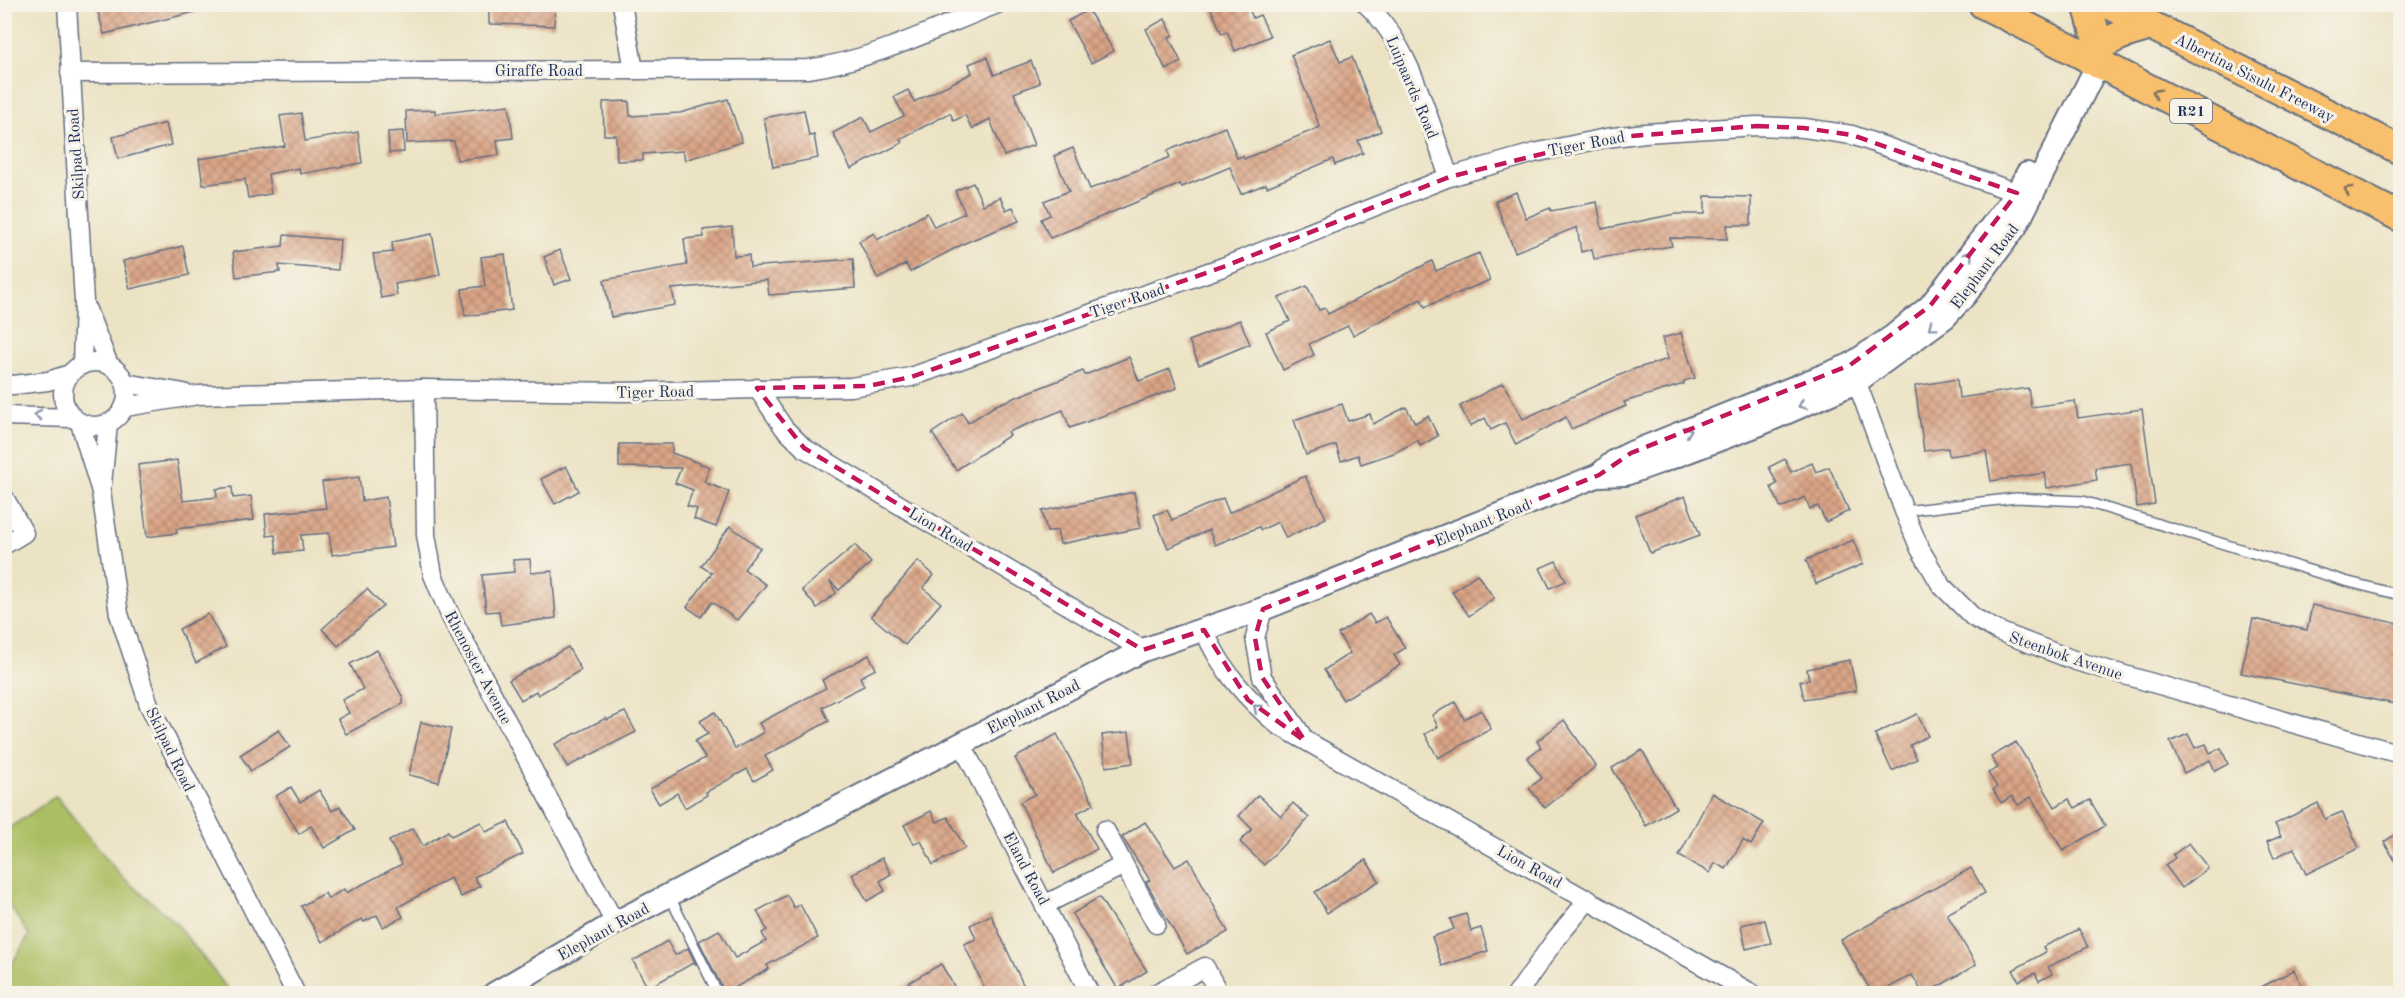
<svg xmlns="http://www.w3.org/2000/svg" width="2405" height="998" viewBox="0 0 2405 998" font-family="'Old Standard TT',serif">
<defs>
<pattern id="building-cross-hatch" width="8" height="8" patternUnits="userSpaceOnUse" patternTransform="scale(1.5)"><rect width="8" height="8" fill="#dba586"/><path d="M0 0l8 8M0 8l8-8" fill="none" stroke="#b18771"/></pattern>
</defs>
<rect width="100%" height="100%" fill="#f7f3e8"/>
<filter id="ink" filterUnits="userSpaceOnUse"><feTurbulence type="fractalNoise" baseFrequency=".0167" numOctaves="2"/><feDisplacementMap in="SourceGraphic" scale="12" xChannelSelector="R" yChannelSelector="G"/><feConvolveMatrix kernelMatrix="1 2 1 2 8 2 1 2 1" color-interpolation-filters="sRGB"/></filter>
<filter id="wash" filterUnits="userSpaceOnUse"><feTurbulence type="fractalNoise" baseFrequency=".008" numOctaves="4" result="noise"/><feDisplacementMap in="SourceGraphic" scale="24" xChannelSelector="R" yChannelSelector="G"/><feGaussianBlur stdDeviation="1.35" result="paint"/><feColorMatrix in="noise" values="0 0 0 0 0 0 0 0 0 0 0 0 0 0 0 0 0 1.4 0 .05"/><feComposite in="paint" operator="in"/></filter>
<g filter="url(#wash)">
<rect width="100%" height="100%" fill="#ece3c4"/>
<polygon fill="#acbe62" stroke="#647660" stroke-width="1.5" points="56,796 120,875 175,922 231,993 5,993 5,976 29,935 5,899 5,831"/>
<g id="blocks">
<g fill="url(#building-cross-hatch)">
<polygon points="112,4 202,4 203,10 104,34 97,8"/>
<polygon points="489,4 555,4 554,26 489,24"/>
<polygon points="1209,4 1247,4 1253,18 1260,15 1270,36 1235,51 1227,31 1222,34"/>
<polygon points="1088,10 1114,51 1091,63 1068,21"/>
<polygon points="1165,19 1173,35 1169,37 1181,62 1166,70 1146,29"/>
<polygon points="1330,39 1340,62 1352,57 1381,131 1358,141 1363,153 1335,165 1333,159 1267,187 1266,184 1241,194 1230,167 1182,187 1180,184 1050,238 1041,219 1050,215 1044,201 1069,191 1054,156 1073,148 1090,189 1170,157 1167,151 1225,127 1237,158 1243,156 1244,159 1320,127 1291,55"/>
<polygon points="987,57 994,75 1031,61 1040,83 1014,93 1034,145 1004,156 990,119 972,129 965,115 954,121 950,113 900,139 902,143 851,169 833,133 863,117 871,132 904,116 894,97 908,90 914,102 972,73 969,64"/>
<polygon points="728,99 742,142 685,160 683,151 643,154 643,160 617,161 616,135 604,135 603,102 629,101 630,116 680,113"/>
<polygon points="509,105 513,138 497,140 499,155 457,160 454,141 407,143 406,111 435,110 435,114"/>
<polygon points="804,110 809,136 814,135 818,158 773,167 764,118"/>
<polygon points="301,113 305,141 358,132 362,163 300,174 299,168 268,174 271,194 248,198 245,179 203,185 199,159 285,146 280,116"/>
<polygon points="166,123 171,145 118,159 113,137"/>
<polygon points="403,131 404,152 389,153 388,132"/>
<polygon points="973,183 983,205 1000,197 1006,210 1013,207 1019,221 967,242 910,272 906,264 878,279 859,241 874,233 877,240 927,213 934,227 965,213 955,191"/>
<polygon points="1516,192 1526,218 1550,208 1551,211 1597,202 1602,229 1675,214 1705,214 1705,196 1751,197 1751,225 1727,225 1727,239 1670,238 1672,246 1594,259 1592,249 1581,252 1577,227 1515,252 1495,201"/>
<polygon points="732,227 734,256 749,255 750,267 853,259 855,288 769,295 767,280 672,289 675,305 611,317 604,280 687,265 684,239 704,237 703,230"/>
<polygon points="432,234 440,275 395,284 397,295 381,298 373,254 393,252 392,242"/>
<polygon points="284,235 340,240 338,270 279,265 280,272 236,277 233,252 283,246"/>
<polygon points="183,246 189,275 130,289 123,261"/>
<polygon points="560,250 571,279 554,285 544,257"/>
<polygon points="1479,253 1490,280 1425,307 1421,299 1353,335 1348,326 1309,344 1314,355 1283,370 1266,332 1290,321 1279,298 1307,286 1319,310 1325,308 1328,314 1432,261 1436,271"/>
<polygon points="505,254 512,310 465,316 462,289 485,286 481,257"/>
<polygon points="1240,320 1250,344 1199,365 1189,341"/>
<polygon points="1681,333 1695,378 1684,381 1684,384 1624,402 1626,406 1571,429 1566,417 1516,445 1505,423 1491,430 1485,418 1470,426 1460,406 1503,383 1523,419 1631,370 1668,359 1662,338"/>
<polygon points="1129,357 1139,381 1170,369 1177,388 1070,428 1063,410 1008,432 1010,435 956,470 932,433 962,413 968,423 996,405 1083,371 1085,375"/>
<polygon points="1957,379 1959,398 2028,388 2031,407 2075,401 2078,418 2142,409 2155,504 2137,507 2131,463 2095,468 2097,480 2047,488 2045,473 1991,481 1986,451 1949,456 1948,448 1924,451 1915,386"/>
<polygon points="1342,404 1348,421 1370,414 1373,424 1406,407 1415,423 1428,416 1438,436 1420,446 1418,440 1394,453 1361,464 1358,455 1341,461 1336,445 1306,455 1294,420"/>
<polygon points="619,444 672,444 672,453 710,467 704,482 729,492 716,527 694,519 697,509 687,506 693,490 675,483 681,468 619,467"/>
<polygon points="1785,459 1791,472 1812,463 1816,472 1829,467 1849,511 1826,522 1818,506 1810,509 1805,497 1781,508 1771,487 1777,484 1769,467"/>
<polygon points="177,460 183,501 217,497 216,489 232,487 233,498 251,496 254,520 176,529 177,533 147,537 138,465"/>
<polygon points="566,466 579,491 555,504 541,479"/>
<polygon points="1305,476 1326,518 1286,538 1278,522 1261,530 1259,527 1215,545 1209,530 1168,548 1154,515 1167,510 1172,520 1223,498 1229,513"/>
<polygon points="359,477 362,501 386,497 393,547 332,555 329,533 301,535 303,551 277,553 275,535 267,536 265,514 326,508 322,482"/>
<polygon points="1134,492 1141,528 1060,544 1057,530 1047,532 1042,511"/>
<polygon points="1685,496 1700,535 1650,553 1635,515"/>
<polygon points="730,526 760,548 744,569 766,585 737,620 712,602 701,617 687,607 712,573 701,566"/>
<polygon points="1853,540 1863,564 1816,584 1806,560"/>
<polygon points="855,545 871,563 839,590 830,581 836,593 817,608 802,590"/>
<polygon points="530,559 531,573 552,571 556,618 501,625 499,611 486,612 482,575 514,572 513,560"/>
<polygon points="918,561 934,575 923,588 941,603 905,645 871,616"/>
<polygon points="1556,561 1566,581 1550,588 1540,568"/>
<polygon points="1477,574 1494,598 1469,616 1452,592"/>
<polygon points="367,589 383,606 338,646 322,629"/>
<polygon points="2312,605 2400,624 2400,705 2241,673 2253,619 2307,630"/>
<polygon points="208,614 226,647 196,663 179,629"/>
<polygon points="1369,614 1375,623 1386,617 1405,648 1394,655 1400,665 1343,700 1324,670 1350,653 1338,634"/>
<polygon points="568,647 581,670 538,695 536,691 521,700 509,680"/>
<polygon points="377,650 403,698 403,704 346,734 338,719 349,713 342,700 363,689 350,664"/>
<polygon points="869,655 876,669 860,677 864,686 822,707 829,721 765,756 773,770 754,781 747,769 706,792 707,795 685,808 677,793 659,804 650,789 705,758 695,741 708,734 700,721 715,712 735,749 764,732 759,723 826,688 822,680"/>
<polygon points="1850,660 1856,691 1804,699 1800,681 1809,680 1807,669"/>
<polygon points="1455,702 1464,719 1481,710 1491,729 1438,758 1425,734 1438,727 1432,715"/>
<polygon points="625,712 636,732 567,767 555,744 606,718 607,720"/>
<polygon points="1917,714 1928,736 1910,745 1917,759 1892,771 1875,734"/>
<polygon points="1564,720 1596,766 1545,808 1529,788 1542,778 1527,758 1541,747 1537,741"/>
<polygon points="421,722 451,729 439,782 409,775"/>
<polygon points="279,730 290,747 251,771 240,755"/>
<polygon points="1129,732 1133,763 1106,767 1102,735"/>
<polygon points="1057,734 1094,804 1077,813 1097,849 1054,873 1020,802 1035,794 1015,758"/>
<polygon points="2188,734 2195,748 2206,744 2210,753 2221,748 2228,764 2215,771 2210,760 2184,773 2170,742"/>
<polygon points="2016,742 2055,807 2069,799 2075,808 2090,800 2105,826 2063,851 2031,797 2018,805 2012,796 2001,803 1993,790 1997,787 1988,773 1998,768 1991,757"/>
<polygon points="1642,750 1676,808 1646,826 1612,768"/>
<polygon points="291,787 300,802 319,790 332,811 340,806 355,830 324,848 311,826 299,834 276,796"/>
<polygon points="1712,793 1764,823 1751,845 1743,840 1726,869 1715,863 1710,873 1679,856"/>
<polygon points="1258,795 1281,816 1293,803 1309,818 1264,865 1240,842 1252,829 1239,816"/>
<polygon points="2318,803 2325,819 2342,812 2359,848 2306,874 2294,848 2274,858 2267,842 2281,836 2275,824"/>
<polygon points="931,811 937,822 948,817 965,848 933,865 921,841 914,844 904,825"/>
<polygon points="481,822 486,832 508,822 523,854 474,877 480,886 461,897 450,878 398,907 403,917 383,927 377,915 364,922 362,919 322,942 301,906 325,893 328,899 344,889 346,893 402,864 389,841 413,828 423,846 448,831 451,836"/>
<polygon points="1145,822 1175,867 1189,859 1228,932 1187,954 1146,882 1150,880 1122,837"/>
<polygon points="2400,831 2400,869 2384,842"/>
<polygon points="2189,843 2208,868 2182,888 2165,865 2175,858 2173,855"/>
<polygon points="882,858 891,874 880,881 885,891 867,901 852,874"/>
<polygon points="1366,860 1379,881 1327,913 1315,892"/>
<polygon points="1971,868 1985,893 1947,914 1976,965 1927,993 1923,993 1912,975 1879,993 1872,993 1841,940"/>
<polygon points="787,895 794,908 800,904 818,938 767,965 769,969 725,993 699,941 719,930 735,958 766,941 762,933 767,930 757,911"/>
<polygon points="1099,897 1147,971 1118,989 1072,914"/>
<polygon points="1466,914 1471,931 1481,928 1488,951 1442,966 1432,937 1454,929 1450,919"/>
<polygon points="991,915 1027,993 1006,993 1004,988 987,993 964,944 976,939 970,925"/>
<polygon points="1765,920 1771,943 1746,949 1741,925"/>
<polygon points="2079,929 2088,947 2048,967 2052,974 2039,981 2035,973 2019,981 2013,970 2046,952 2043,947"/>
<polygon points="667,941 675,955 688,948 696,965 695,962 648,988 633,961"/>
<polygon points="941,964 958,993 891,993"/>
<polygon points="2294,970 2306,993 2250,993"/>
</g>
</g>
</g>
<g filter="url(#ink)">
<use href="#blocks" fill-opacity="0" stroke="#646e82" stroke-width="1.5"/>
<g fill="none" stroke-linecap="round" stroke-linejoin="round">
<defs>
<g id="service">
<polyline points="1904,511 2016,498 2083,501 2345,581 2400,595"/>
<polyline points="669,895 718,994"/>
</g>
<g id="minor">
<polyline points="67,4 84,302 82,365"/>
<polyline points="622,4 634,70"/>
<path d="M1366,4C1411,45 1429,122 1449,177"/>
<path d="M70,73L808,69C874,60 936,28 997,4"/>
<polyline points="87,310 109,365"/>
<circle cx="95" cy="394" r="32"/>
<polyline points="1852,369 1904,511 1920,549 1941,585 1973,617 1998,631 2076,661 2400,754"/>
<polyline points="125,383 184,393"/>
<polyline points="4,386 48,381 70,374"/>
<polyline points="757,388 784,428 804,448 1143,650"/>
<polyline points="424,389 426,535 433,575 450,615 615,923"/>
<polyline points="125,407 198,395 424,389 625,392 851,387 911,377 1223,267 1449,177 1534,153 1606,138 1645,133 1757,126 1804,128 1852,135 2029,197"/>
<polyline points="4,416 72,418"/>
<polyline points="80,423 101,492 119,614 149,705 296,994"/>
<polyline points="102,484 108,424"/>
<polyline points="4,497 24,533 4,545"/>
<polyline points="1263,609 1255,638 1262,677 1301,734"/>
<path d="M1204,630C1221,670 1246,698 1278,725L1753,994"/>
<polyline points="961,743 1090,994"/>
<polyline points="1105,830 1124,865"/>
<polyline points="1046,904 1124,865 1156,924"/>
<polyline points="1155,994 1205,967 1219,994"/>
<polyline points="1517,994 1555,940 1589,899"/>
</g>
<g id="tertiary">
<polyline points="1599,475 1615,461 1631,453 1850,365 1892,337 1930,306 2017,193 2027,174"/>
<polyline points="494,994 615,923 1143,650 1263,609 1599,475 1625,474 1662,461 1760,424 1856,382 1945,317 1966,294 2016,226 2098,64"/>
</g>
<g id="trunk">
<polyline points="1983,4 2400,217"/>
<polyline points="2087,4 2099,47 2098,64"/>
<polyline points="2108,4 2400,150"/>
<path d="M2090,60C2099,39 2132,31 2152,26"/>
</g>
</defs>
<use href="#service" stroke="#646e82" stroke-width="12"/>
<use href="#minor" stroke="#646e82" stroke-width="21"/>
<use href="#tertiary" stroke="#646e82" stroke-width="26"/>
<use href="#trunk" stroke="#646e82" stroke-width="32"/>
<use href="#service" stroke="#fff" stroke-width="9"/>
<use href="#minor" stroke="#fff" stroke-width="18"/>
<use href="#tertiary" stroke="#fff" stroke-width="22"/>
<use href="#trunk" stroke="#f8bf6c" stroke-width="28"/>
</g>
<defs><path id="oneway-chevron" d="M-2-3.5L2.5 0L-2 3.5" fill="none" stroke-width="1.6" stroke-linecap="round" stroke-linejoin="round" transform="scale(1.5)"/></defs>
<g stroke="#7e7064">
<use href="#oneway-chevron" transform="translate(2156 93) rotate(-153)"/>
<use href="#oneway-chevron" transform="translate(2348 190) rotate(-153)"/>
</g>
<g stroke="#8d97ae">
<use href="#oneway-chevron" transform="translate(1969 255) rotate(-53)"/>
<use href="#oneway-chevron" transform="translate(1932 326) rotate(143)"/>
<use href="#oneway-chevron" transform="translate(1802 405) rotate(157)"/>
<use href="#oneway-chevron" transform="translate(38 415) rotate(-179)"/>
<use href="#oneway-chevron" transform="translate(1688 431) rotate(-21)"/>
<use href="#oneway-chevron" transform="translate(1257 708) rotate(-140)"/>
</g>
</g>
<path fill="none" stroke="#c2185b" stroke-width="4.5" stroke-dasharray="12 8" stroke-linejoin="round" d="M1757,126L1804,128L1852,135L2017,193L1930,306L1850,365L1631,453L1599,475L1263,609L1255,638L1262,677L1305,741L1248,700L1204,630L1143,650L804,448L757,388L868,386L911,377L1223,267L1449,177L1606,138Z"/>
<g text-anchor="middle" stroke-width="6" stroke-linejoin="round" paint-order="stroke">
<rect fill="#f7f3e8" stroke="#5d6a87" stroke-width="1.5" x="2170" y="99" width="42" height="24" rx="4.5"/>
<g font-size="15" font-weight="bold" fill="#1b2f5e">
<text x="2191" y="116">R21</text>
</g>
<g font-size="16" fill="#1b2f5e" stroke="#f7f3e8">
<text x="539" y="76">Giraffe Road</text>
<text transform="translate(2255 77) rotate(27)" y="6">Albertina Sisulu Freeway</text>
<text transform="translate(1413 87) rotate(67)" y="6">Luipaards Road</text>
<text transform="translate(1586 143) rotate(-11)" y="6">Tiger Road</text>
<text transform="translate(75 154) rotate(-94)" y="6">Skilpad Road</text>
<text transform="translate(1984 266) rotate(-53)" y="6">Elephant Road</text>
<text transform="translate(1127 300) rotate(-19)" y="6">Tiger Road</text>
<text transform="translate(655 391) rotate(-1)" y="6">Tiger Road</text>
<text transform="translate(1482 522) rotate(-22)" y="6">Elephant Road</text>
<text transform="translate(941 529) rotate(31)" y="6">Lion Road</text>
<text transform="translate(2066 655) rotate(19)" y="6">Steenbok Avenue</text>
<text transform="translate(479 667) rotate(62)" y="6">Rhenoster Avenue</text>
<text transform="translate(1033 706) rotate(-27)" y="6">Elephant Road</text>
<text transform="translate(171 749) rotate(64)" y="6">Skilpad Road</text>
<text transform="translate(1530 866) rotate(29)" y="6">Lion Road</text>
<text transform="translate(1027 868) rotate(62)" y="6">Eland Road</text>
<text transform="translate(603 931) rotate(-29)" y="6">Elephant Road</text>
</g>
</g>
<rect width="2405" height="998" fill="none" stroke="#f7f3e8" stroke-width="24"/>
</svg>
